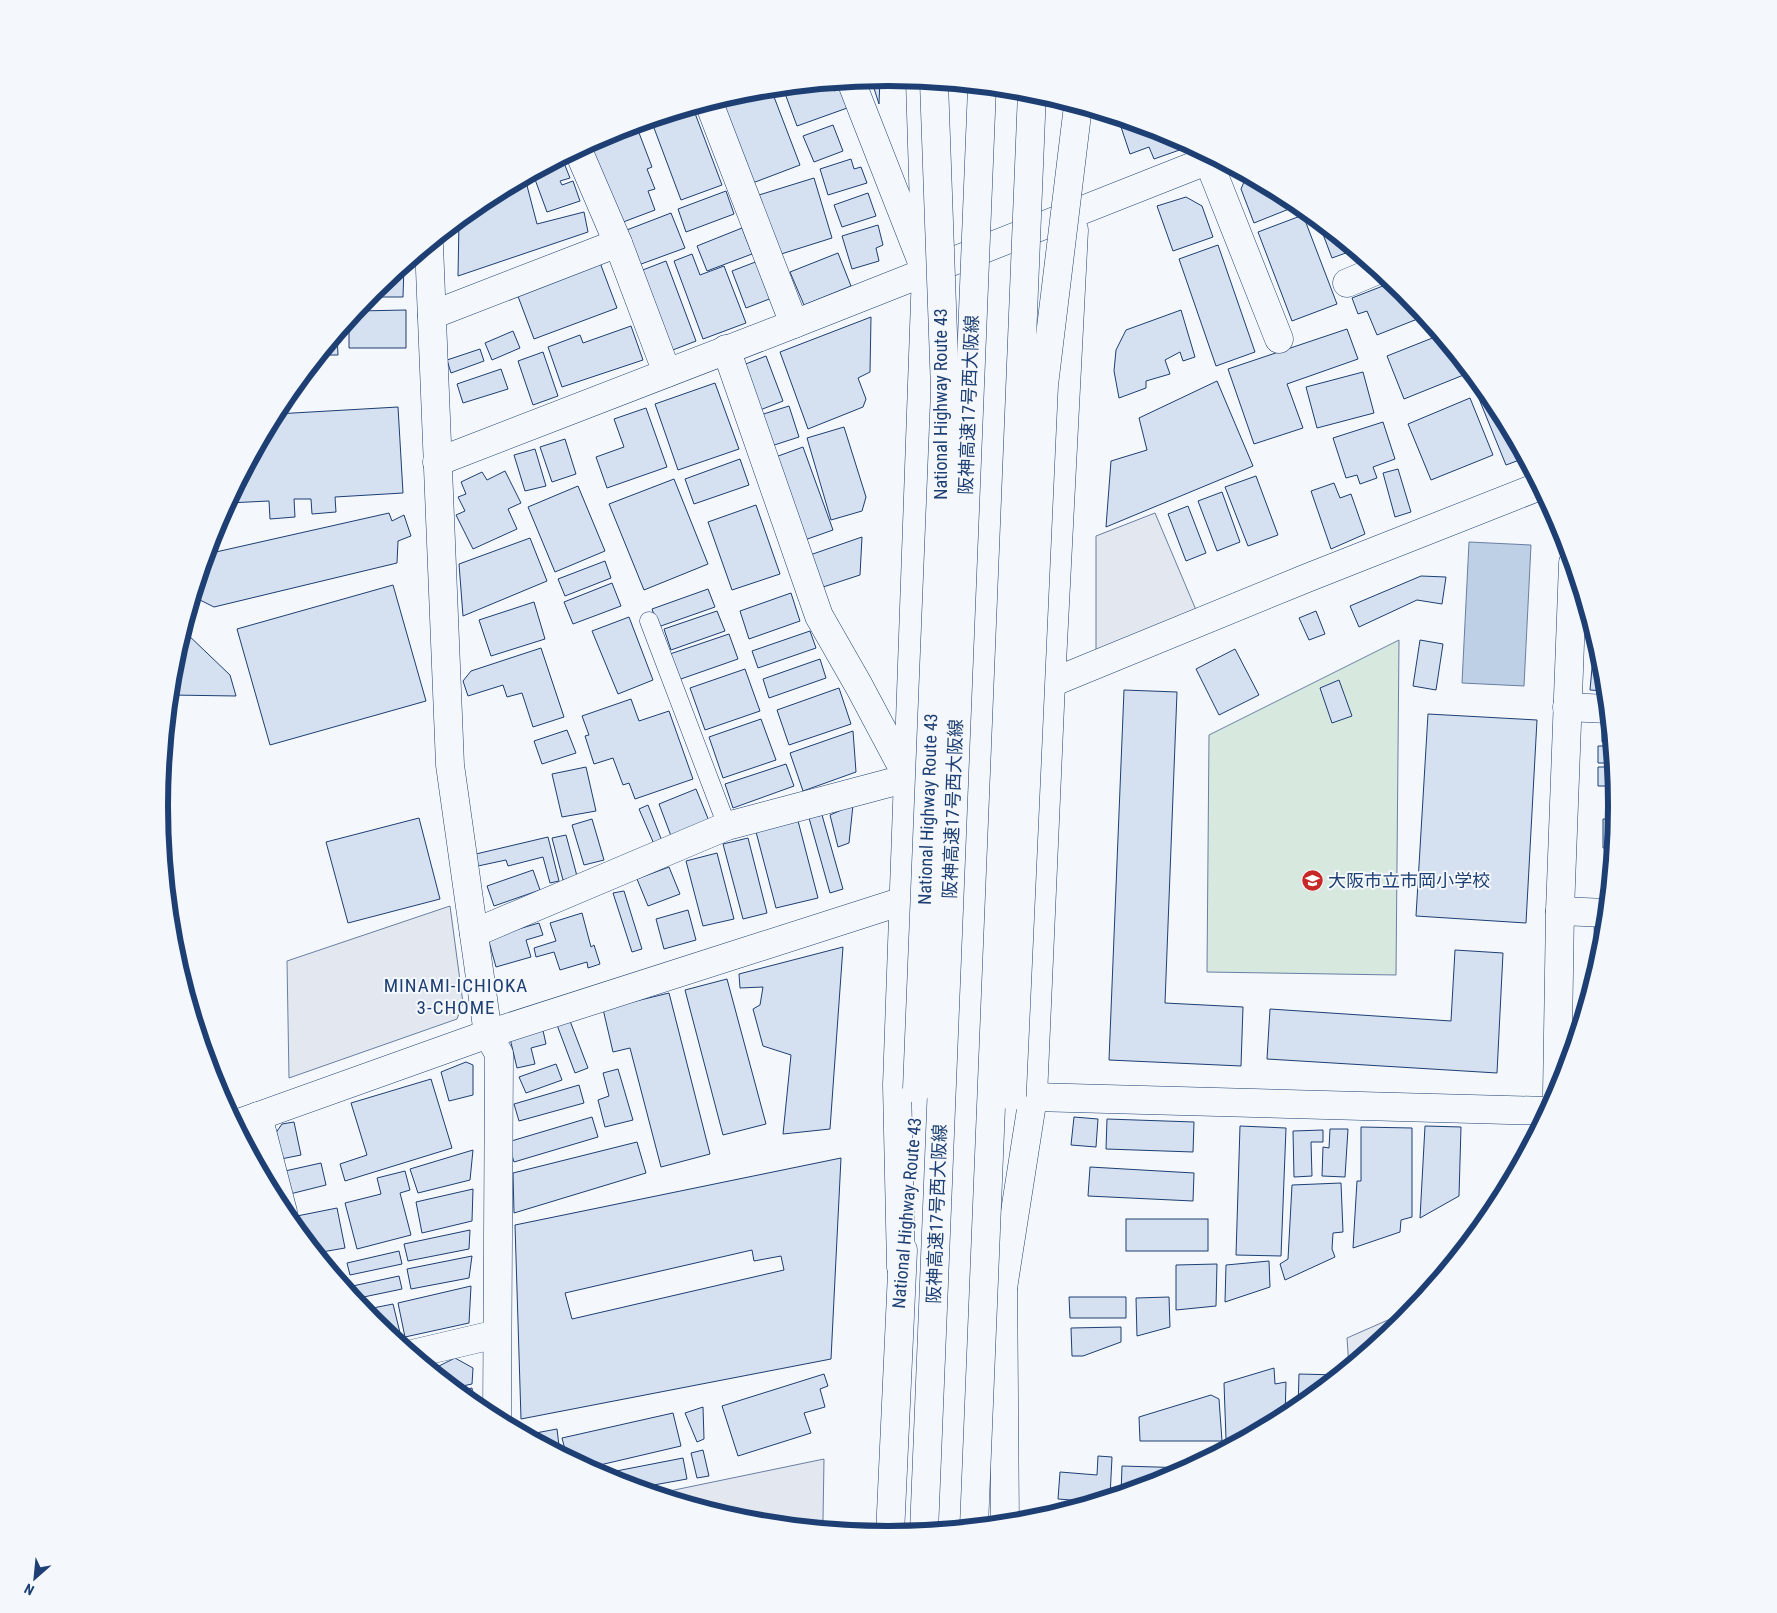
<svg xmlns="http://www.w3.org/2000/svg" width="1777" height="1613" viewBox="0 0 1777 1613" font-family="'Roboto Condensed','Noto Sans JP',sans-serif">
<rect width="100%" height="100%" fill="#f4f7fb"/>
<polygon fill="#d7e8df" stroke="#687fa3" points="1399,640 1396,975 1207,972 1209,735"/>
<g fill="#e3e8f0" stroke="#687fa3">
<polygon points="1155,513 1196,610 1096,650 1096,536"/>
<polygon points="450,906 463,1003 457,1019 289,1078 287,961"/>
<polygon points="1415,1308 1404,1322 1349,1367 1347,1338"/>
<polygon points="824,1459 823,1520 792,1526 746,1521 655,1494"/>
</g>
<polygon fill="#bed0e5" stroke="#687fa3" points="1469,542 1531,545 1524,686 1462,683"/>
<g fill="#d5e0f0" stroke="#1d3f73" fill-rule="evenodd">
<polygon points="880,78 879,104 871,79"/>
<polygon points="831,83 834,91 843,88 850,107 797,126 783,88"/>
<polygon points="771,89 800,165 750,184 721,108"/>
<polygon points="693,108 722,185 681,200 651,120"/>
<polygon points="1118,118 1168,133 1191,146 1154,159 1149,147 1130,154"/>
<polygon points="636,125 652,167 647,169 655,189 648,191 655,210 618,224 588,144 604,136"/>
<polygon points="833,125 843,151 814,162 803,136"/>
<polygon points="562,158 570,178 560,181 562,185 573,181 580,201 547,212 533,174"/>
<polygon points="851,159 854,169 861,167 867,183 828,195 820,169"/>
<polygon points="1247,175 1294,201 1299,205 1254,223 1241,189"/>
<polygon points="525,178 537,224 584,212 588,232 458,276 459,221 484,200"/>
<polygon points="814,178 832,238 778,255 759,195"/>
<polygon points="726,191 734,214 686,232 678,209"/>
<polygon points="868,193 876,216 842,227 834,205"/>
<polygon points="1186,197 1202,206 1213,237 1173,251 1157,206"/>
<polygon points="671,213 685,248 633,267 619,233"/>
<polygon points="1303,215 1337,304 1292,321 1258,232"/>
<polygon points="1318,221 1354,250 1332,258"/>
<polygon points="878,225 883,245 876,248 879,261 852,269 842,236"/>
<polygon points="742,228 752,254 707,271 697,246"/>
<polygon points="1218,245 1255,352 1216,366 1179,259"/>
<polygon points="838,253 851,286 804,305 790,272"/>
<polygon points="692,254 700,275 724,266 746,323 703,339 674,261"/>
<polygon points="599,260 617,308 534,339 516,291"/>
<polygon points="666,261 696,341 665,353 635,273"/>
<polygon points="758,261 772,298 746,308 732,271"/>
<polygon points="404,266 403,297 368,297 373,291"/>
<polygon points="1393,282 1404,291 1425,316 1377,335 1367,311 1358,314 1352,298"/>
<polygon points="406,310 406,348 349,348 349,321 357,311"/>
<polygon points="1181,310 1195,357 1183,361 1180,352 1165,360 1170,374 1146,381 1146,388 1119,398 1114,371 1116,350 1126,330"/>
<polygon points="871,317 870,372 858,378 866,399 863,407 808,429 780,352"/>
<polygon points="631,326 643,360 562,387 548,347 580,335 583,343"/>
<polygon points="1347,329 1358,359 1287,384 1303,428 1254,444 1228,369"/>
<polygon points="513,331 520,348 492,360 485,343"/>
<polygon points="337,335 338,355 320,355"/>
<polygon points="1440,335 1471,372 1404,399 1387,356"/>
<polygon points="480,349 484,361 451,373 447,360"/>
<polygon points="543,352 558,396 533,405 518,361"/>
<polygon points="766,356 783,401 755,412 738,367"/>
<polygon points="501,369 508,389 463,403 457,384"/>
<polygon points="1363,372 1374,413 1317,428 1306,387"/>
<polygon points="1217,381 1253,466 1106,527 1111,461 1147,450 1139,418"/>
<polygon points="715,383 739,449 678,470 655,404"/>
<polygon points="1482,386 1495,402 1525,458 1506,465 1475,389"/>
<polygon points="1470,398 1493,455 1431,480 1408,424"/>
<polygon points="789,406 799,437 765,448 754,417"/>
<polygon points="398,407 403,493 335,497 336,512 312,514 311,499 294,499 295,517 270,519 269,501 228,503 276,414"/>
<polygon points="646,408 667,467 607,488 596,457 624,447 614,419"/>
<polygon points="1383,422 1395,459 1373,467 1377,478 1360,484 1357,475 1346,478 1333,438"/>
<polygon points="844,427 866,497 862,511 831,520 807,438"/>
<polygon points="565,439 576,474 552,482 540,447"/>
<polygon points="803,447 833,530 799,542 770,459"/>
<polygon points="535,449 546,486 525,491 514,455"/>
<polygon points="740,459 749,485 694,504 685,479"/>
<polygon points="1398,469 1411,512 1395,517 1383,473"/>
<polygon points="505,471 521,503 508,509 517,529 473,549 456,515 465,511 458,497 466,494 461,482 482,472 487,480"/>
<polygon points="1256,476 1278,535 1248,546 1225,487"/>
<polygon points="674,479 708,564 644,590 609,504"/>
<polygon points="1334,483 1340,498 1351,494 1365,534 1331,549 1311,491"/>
<polygon points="578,486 605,551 555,572 528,507"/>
<polygon points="1222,492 1240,542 1217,551 1198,501"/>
<polygon points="756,505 780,574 732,590 708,522"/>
<polygon points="1188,506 1206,553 1186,561 1168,514"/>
<polygon points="389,513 392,521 404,515 411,536 398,541 397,563 214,607 194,597 207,554"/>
<polygon points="862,537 860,575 817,589 807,556"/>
<polygon points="530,538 547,581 463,616 459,564"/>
<polygon points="605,561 611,578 565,596 558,579"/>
<polygon points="1421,576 1446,577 1442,604 1417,600 1359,627 1350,606"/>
<polygon points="612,583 621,606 573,624 564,602"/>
<polygon points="393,585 426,701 270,745 237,629"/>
<polygon points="708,589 715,607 658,627 652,609"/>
<polygon points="791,593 800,621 749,639 740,611"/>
<polygon points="534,602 545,639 491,656 479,620"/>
<polygon points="717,611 725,631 671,650 664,629"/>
<polygon points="1316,611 1325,634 1309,640 1299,618"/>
<polygon points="629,617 653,680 618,694 592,631"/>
<polygon points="184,631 230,675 236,696 171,695 174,664"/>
<polygon points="810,631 816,648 758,668 752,651"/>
<polygon points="729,634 738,659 678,680 670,654"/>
<polygon points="1595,635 1604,665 1606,691 1590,690"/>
<polygon points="1420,640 1443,644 1436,690 1413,686"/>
<polygon points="541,648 564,717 533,727 522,693 507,697 503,685 468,696 463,681 471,671"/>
<polygon points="1235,649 1259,695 1219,715 1196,669"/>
<polygon points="820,659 826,678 769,698 763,679"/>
<polygon points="745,669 760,711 705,730 690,688"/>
<polygon points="1339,680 1352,716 1332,723 1320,688"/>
<polygon points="839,688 851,724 789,745 777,710"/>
<polygon points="1124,690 1177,692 1165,1003 1243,1007 1241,1066 1109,1060"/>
<polygon points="631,699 639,721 669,711 693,779 635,799 629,783 623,785 613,758 594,764 585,736 589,735 582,716"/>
<polygon points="1428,714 1537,720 1526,923 1416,916"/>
<polygon points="761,719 776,760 723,778 709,737"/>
<polygon points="1602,720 1609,720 1611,742 1602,742"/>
<polygon points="567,730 576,753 542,764 534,741"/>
<polygon points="853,731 856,772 803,791 790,753"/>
<polygon points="1598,746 1612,746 1613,763 1598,763"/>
<polygon points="786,764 794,786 733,808 725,784"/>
<polygon points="586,767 596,811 562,817 552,774"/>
<polygon points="1598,767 1614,767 1615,786 1598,786"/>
<polygon points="696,789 709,821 671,836 659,804"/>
<polygon points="1614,789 1616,789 1617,814 1614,814"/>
<polygon points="648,805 662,841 654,844 639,809"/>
<polygon points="853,805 849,843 838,847 830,815"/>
<polygon points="822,815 843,889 830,893 809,818"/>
<polygon points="797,817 818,898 776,908 755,828"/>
<polygon points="419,818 440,899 348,923 326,842"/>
<polygon points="592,819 604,860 584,865 572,825"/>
<polygon points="1603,819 1616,819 1613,848 1603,848"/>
<polygon points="566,835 577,876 563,880 552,838"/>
<polygon points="548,837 559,881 550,883 543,857 508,866 506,860 478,866 476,854"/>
<polygon points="748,838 767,913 743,919 723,844"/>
<polygon points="717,853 734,919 703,926 686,861"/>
<polygon points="669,867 680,894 648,906 637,879"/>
<polygon points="533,870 540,890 494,906 487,886"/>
<polygon points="624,891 642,949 632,952 613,893"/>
<polygon points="688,910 696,940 664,949 656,919"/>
<polygon points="582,913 591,947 594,945 600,964 588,968 587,962 560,970 554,952 536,957 534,948 556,941 550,923"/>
<polygon points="1594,918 1607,918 1603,949 1596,972 1595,972"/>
<polygon points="539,923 543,935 526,940 531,957 496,967 488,938"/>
<polygon points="843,947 830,1129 783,1134 791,1055 763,1046 753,1009 760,1005 763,987 740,988 739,974"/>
<polygon points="1455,950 1503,953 1497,1073 1267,1059 1270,1009 1451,1021"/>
<polygon points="727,979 766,1124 723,1135 685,990"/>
<polygon points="669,993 710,1154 661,1167 630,1048 613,1052 603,1009"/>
<polygon points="570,1021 588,1068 575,1073 557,1025"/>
<polygon points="542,1026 546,1044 531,1048 535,1064 517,1068 509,1034"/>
<polygon points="466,1062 473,1065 473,1095 449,1101 441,1072"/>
<polygon points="556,1064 562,1080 526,1093 519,1077"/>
<polygon points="618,1069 633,1120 605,1127 598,1100 609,1096 603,1073"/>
<polygon points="431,1079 452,1148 345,1181 340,1164 367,1155 351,1103"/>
<polygon points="579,1085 584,1103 519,1121 514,1104"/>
<polygon points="592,1117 598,1137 514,1162 508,1142"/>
<polygon points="1074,1117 1098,1119 1096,1147 1071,1145"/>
<polygon points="1107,1119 1194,1122 1193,1152 1106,1149"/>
<polygon points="294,1122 301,1155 281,1159 273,1137 282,1124"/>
<polygon points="1240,1126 1286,1128 1281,1256 1236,1255"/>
<polygon points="1425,1126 1461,1127 1459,1196 1420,1218"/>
<polygon points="1361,1127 1412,1128 1412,1217 1401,1220 1400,1232 1353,1248 1357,1181 1361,1181"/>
<polygon points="1330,1129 1348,1129 1345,1177 1322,1176 1323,1147 1329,1148"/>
<polygon points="1323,1130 1323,1142 1311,1142 1312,1176 1294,1177 1293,1131"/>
<polygon points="637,1142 646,1173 514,1213 513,1173"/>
<polygon points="473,1150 470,1180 418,1193 410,1169"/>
<path d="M841,1158L831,1359L521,1419L515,1225ZM752,1250L754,1261L781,1256L784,1270L572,1319L565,1293Z"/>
<polygon points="321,1163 326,1185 290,1194 285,1171"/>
<polygon points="1090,1167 1194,1173 1193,1201 1088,1196"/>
<polygon points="405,1171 410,1190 400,1193 411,1235 357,1249 345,1203 381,1194 377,1178"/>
<polygon points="1341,1183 1343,1232 1333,1233 1332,1249 1335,1257 1285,1280 1280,1264 1288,1259 1292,1185"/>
<polygon points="473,1189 472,1221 422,1233 416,1202"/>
<polygon points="337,1208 345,1248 316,1253 301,1234 297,1216"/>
<rect x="1126" y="1219" width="82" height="32"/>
<polygon points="470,1230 469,1249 408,1261 404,1244"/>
<polygon points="399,1251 402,1264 350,1275 347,1263"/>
<polygon points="472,1256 469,1278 411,1289 407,1269"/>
<polygon points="1269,1261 1270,1287 1225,1302 1226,1265"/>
<polygon points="1217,1264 1216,1306 1176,1310 1176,1265"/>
<polygon points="399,1276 402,1289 354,1299 350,1294 348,1287"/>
<polygon points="471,1286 469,1323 405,1337 398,1303"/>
<polygon points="1069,1297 1126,1297 1126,1318 1070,1318"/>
<polygon points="1169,1297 1170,1327 1137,1336 1136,1298"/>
<polygon points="393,1304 403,1345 401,1345 373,1322 363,1310"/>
<polygon points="1121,1327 1121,1342 1083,1356 1072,1356 1071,1328"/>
<polygon points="455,1358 473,1368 472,1384 453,1388 431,1370"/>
<polygon points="1274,1368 1275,1384 1286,1382 1285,1417 1247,1438 1226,1439 1224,1383"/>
<polygon points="824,1374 828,1386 820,1389 825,1407 804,1413 811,1433 738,1456 722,1406"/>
<polygon points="1299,1374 1338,1375 1338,1376 1298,1409"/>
<polygon points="472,1388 474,1402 472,1403 457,1391"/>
<polygon points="1211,1395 1219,1399 1222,1441 1140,1441 1139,1417"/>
<polygon points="703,1407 704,1439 697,1442 685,1413"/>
<polygon points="673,1413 681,1446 587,1468 567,1457 562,1438"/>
<polygon points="557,1429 560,1454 525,1435"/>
<polygon points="703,1450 709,1476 697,1478 691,1453"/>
<polygon points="1098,1456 1112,1457 1110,1497 1096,1502 1058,1499 1060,1472 1097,1475"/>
<polygon points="683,1458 687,1479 637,1488 607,1479 606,1473"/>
<polygon points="1122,1466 1190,1468 1167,1480 1121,1494"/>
</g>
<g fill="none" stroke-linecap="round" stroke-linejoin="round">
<defs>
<polyline id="lane" points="649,621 727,826"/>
<g id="street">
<polyline points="851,81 925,270"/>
<polyline points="709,103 794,324"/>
<polyline points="578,150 618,243 667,373"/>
<polyline points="1208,160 1279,339"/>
<polyline points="429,245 450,765 488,1034 499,1054 497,1420"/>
<polyline points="1347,283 1378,270"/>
<polyline points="432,315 618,243"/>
<polyline points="437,462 794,324 1214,158"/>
<polyline points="1051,683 1307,578 1540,486"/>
<polyline points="1567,707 1608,709"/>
<polyline points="1560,911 1607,913"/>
<polyline points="474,933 727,826 908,778 859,686 819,616 726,349"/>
<polyline points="1033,1097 1548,1111"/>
<polyline points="258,1116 283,1212"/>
<polyline points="236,1124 488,1034 903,901"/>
<polyline points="412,1354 497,1334"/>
</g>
<polyline id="secondary" points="1557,1095 1560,911 1573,563"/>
<g id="highway">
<polyline points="901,1267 897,1085 926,272 920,81"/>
<polyline points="1003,1270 1005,1524"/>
<polyline points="1003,1288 1033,1097 1051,683 1074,230"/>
<polyline points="890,1535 903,1250"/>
</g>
</defs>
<use href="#lane" stroke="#1d3f73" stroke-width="19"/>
<use href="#street" stroke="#1d3f73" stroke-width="29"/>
<use href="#secondary" stroke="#1d3f73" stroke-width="29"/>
<use href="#highway" stroke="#1d3f73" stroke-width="29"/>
<use href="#lane" stroke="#f4f7fb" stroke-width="18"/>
<use href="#street" stroke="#f4f7fb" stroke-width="28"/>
<use href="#secondary" stroke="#f4f7fb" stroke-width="28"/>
<use href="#highway" stroke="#f4f7fb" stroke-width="28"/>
<defs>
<g id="highway-bridge">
<polyline points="917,1089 945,390 934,82"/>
<polyline points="1012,1096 1044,385 1078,106"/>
<polyline points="974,1527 1032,92"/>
<polyline points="924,1532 982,87"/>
</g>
</defs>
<use href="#highway-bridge" stroke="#1d3f73" stroke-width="29" stroke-linecap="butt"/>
<use href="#highway-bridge" stroke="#f4f7fb" stroke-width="28"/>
</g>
<defs>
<symbol id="school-disc" viewBox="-11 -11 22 22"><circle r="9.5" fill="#c62828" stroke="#f4f7fb"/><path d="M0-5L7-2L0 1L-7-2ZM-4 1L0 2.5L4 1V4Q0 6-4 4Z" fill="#fff"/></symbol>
</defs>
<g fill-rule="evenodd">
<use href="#school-disc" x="1300" y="868" width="25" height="25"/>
</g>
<g text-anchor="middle" stroke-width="4" stroke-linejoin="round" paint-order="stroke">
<g font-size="18" fill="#1d3f73" stroke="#f4f7fb">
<text transform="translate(941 404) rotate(-90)" y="6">National Highway Route 43</text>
<text transform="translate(969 405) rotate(-88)" y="6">阪神高速17号西大阪線</text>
<text transform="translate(928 809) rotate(-88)" y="6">National Highway Route 43</text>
<text transform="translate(953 809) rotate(-88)" y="6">阪神高速17号西大阪線</text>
<text transform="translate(907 1213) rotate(-85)" y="6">National Highway Route 43</text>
<text transform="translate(937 1214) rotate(-88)" y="6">阪神高速17号西大阪線</text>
</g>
<g font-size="18" fill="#1d3f73" stroke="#f4f7fb" text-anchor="start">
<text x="1328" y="887">大阪市立市岡小学校</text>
</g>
<g font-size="19" letter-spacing="1" fill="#1d3f73" stroke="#f4f7fb">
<text x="456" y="992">MINAMI-ICHIOKA<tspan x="456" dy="22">3-CHOME</tspan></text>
</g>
</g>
<path d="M0 0H1777V1613H0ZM168 806a720 720 0 1 1 1440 0a720 720 0 1 1-1440 0Z" fill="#f4f7fb" fill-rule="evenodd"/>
<path fill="none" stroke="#1d3f73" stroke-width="6" d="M168 806a720 720 0 1 1 1440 0a720 720 0 1 1-1440 0Z"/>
<g transform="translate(35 1578) rotate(207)" stroke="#f4f7fb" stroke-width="4" paint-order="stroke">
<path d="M0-4L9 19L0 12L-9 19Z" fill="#1d3f73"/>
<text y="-8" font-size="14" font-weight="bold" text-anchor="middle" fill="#1d3f73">N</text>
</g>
</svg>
